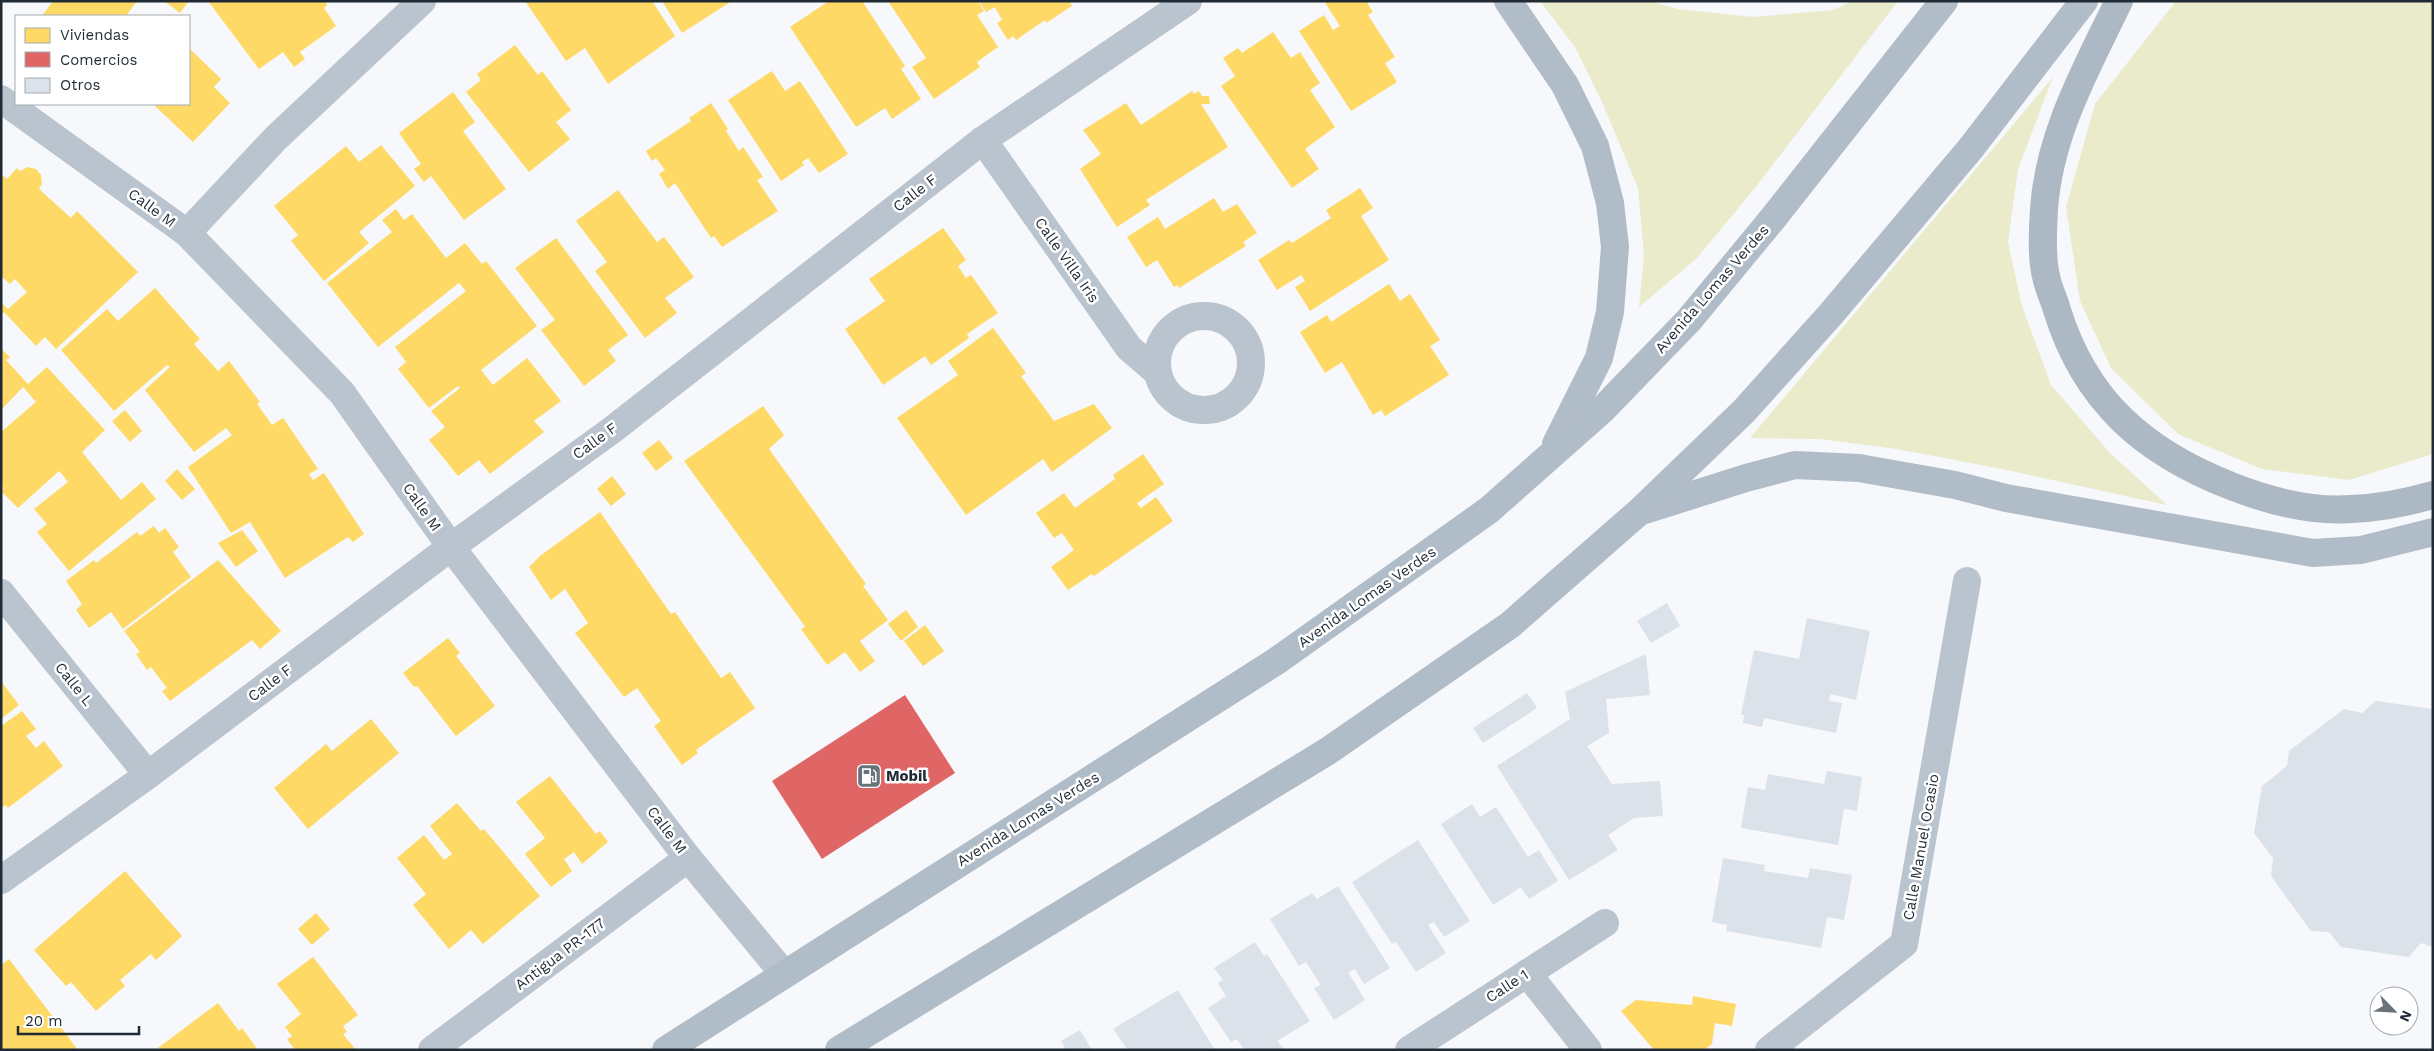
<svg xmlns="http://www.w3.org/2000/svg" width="2434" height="1051" viewBox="0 0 2434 1051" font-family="'Work Sans',sans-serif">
<rect width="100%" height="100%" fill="#f6f8fb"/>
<g fill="#eaebca">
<polygon points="1540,1 1649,1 1678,9 1753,17 1833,10 1853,1 1898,1 1755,188 1696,259 1639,307 1644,255 1638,188 1602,102 1575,47"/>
<polygon points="2176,1 2433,1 2433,454 2349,480 2262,469 2178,434 2111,368 2080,301 2066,207 2095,104"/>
<polygon points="2053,77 2018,169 2008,242 2022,306 2051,385 2110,453 2167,505 2002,469 1897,449 1819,439 1750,438"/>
</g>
<g fill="#ffd966">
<polygon points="53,1 137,1 126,16 42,16"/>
<polygon points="164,1 189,1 180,13"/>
<polygon points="208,1 325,1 327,5 324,8 336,26 300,52 305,59 294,67 283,52 259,69"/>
<polygon points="525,1 652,1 675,36 608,84 585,48 566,61"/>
<polygon points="662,1 732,1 682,33"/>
<polygon points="829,1 862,1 905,66 901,69 921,99 892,119 885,108 856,127 790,27"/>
<polygon points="888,1 978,1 984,11 977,15 998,47 977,62 980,67 934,99 912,67 926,58"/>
<polygon points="979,1 1070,1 1072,6 1046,23 1045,20 1016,40 1013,36 1008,40 997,23 1002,20 995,7 986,12"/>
<polygon points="1324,1 1366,1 1373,12 1368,15 1395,57 1385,63 1397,82 1351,111 1299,31 1324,15 1333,30 1340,26"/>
<polygon points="1273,32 1291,58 1300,52 1320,83 1310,90 1335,127 1305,149 1319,169 1292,188 1221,86 1235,76 1223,58 1238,48 1242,53"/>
<polygon points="515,45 538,75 542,71 571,110 556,122 570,139 529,172 466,92 481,80 477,74"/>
<polygon points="189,48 221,79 214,87 230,103 193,142 153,104 189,104"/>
<polygon points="772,71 785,91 800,81 848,154 819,173 808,158 802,162 804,165 781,181 728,100"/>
<polygon points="1192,91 1194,94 1199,91 1202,96 1209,96 1210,104 1201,104 1228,147 1146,200 1150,205 1117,227 1080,169 1101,154 1083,130 1126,103 1141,125"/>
<polygon points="453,92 475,122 463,131 506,189 464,220 431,176 424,182 414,169 421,164 399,133"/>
<polygon points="711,103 728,129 726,131 739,151 743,147 763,177 757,180 778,211 722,247 714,236 711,238 675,183 668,189 659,174 665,170 656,158 652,161 646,151 691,121 689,118"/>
<polygon points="381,145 415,186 359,232 369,243 324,281 291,241 298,235 274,206 346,146 359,162"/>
<polygon points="28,167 36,169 41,175 42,184 39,189 71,218 77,211 138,272 56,349 45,337 36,346 4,312 1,315 1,302 8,309 27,292 15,279 10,284 1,276 1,174 7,179 17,168 20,171"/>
<polygon points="1360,188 1373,208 1361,216 1389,260 1310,311 1295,287 1305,281 1301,275 1277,290 1258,260 1289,240 1292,243 1331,218 1326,210"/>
<polygon points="618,190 657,242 664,237 694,277 665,298 677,313 645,338 595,271 607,262 576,221"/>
<polygon points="1214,198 1223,212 1237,204 1257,233 1243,242 1246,246 1179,288 1177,285 1174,287 1157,260 1146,267 1127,237 1158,217 1165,229"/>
<polygon points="396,209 404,220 412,214 446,258 465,243 482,264 486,261 537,326 481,370 493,385 527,358 561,401 534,421 544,432 490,474 479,460 458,476 429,440 445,427 431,411 460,388 458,386 429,408 398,369 406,362 395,347 466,291 459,283 378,347 327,283 392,232 382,220"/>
<polygon points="943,228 966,260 958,266 966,278 971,275 998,313 967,334 969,338 931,365 925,356 883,385 845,329 885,301 869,279"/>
<polygon points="556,238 628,335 608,350 616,361 584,386 541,330 555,320 515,268"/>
<polygon points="1389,284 1400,301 1410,294 1440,340 1430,346 1449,375 1385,416 1381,410 1373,415 1342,362 1325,373 1300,332 1327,315 1331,322"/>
<polygon points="155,288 200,339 194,344 218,371 229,361 260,402 257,404 272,425 283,418 318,469 309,474 313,480 324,473 364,534 353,542 348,537 285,578 250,522 231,533 188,467 232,435 226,428 194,452 145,390 170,367 167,365 114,411 61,350 107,309 118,321"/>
<polygon points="993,328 1026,373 1021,376 1054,421 1094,404 1112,428 1052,472 1043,459 966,515 897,418 958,375 948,361"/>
<polygon points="1,349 10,357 6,360 28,384 47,367 105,430 82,452 121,500 142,482 156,499 69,571 37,532 47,524 34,509 68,482 61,473 59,471 18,508 1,491 4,488 1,485 1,432 36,402 23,387 1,410"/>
<polygon points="763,406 784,435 769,449 866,584 863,586 888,620 860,641 875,661 860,672 845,652 827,665 801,629 805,627 804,625 684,461"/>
<polygon points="125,410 142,431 130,442 112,421"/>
<polygon points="659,440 673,458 656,471 642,453"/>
<polygon points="1143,454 1164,484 1137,503 1141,508 1156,497 1173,521 1094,576 1092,574 1068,590 1051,567 1074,550 1062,533 1054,538 1036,513 1064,493 1075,508 1115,479 1113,475"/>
<polygon points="177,469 195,489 182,500 165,481"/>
<polygon points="612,476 626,494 611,506 597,489"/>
<polygon points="600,512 671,614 675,612 721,678 730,672 755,708 696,750 698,753 682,765 654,726 661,721 637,688 624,697 575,633 588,623 565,589 551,600 529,567 540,556"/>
<polygon points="154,526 159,533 165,528 179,547 173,552 191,577 123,629 111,612 89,628 76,610 82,604 66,581 94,560 96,563 137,532 140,536"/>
<polygon points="242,530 258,551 236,567 218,543"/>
<polygon points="218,560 281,631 260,649 252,640 170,701 162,691 167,688 151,667 147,670 136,654 140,652 124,631"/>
<polygon points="906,610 918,627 901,641 888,624"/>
<polygon points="925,625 944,651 923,666 904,641"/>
<polygon points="448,638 460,653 456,656 495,706 456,736 417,686 414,687 403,673"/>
<polygon points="1,681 19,705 1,719"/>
<polygon points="22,711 36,729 26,736 36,748 44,741 63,766 8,808 6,805 1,808 1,726"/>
<polygon points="371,719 399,753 308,829 274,788 326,744 332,751"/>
<polygon points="550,776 596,834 600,831 608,842 582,864 574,852 564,859 572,871 551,887 525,854 545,838 516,802"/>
<polygon points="457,803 481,831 484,829 540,896 483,944 471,930 449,949 413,905 426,894 397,858 424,835 444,860 452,854 430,826"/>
<polygon points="125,871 182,936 156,960 151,954 120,980 125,986 96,1011 71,982 66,986 34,950"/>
<polygon points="316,913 330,929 312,945 298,929"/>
<polygon points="313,957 358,1015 343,1026 347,1032 343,1034 356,1050 295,1050 287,1039 292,1036 285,1027 301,1014 277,984"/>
<polygon points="9,959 78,1050 1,1050 1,965"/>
<polygon points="1693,996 1736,1004 1732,1026 1715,1023 1712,1044 1704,1050 1654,1050 1621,1011 1636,1000 1692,1005"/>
<polygon points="218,1003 239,1031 242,1028 258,1050 160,1050 158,1048"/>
</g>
<polygon fill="#e06666" points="905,695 955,773 822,859 772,781"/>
<g fill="#dbe2e9">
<polygon points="1667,603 1680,626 1651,643 1637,621"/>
<polygon points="1807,618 1870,631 1856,700 1830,694 1829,701 1842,703 1836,733 1764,718 1762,727 1743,723 1744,715 1741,715 1754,650 1799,659"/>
<polygon points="1646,654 1650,695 1606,699 1609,733 1587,746 1612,784 1660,781 1663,816 1634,818 1608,835 1618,850 1569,880 1497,766 1570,719 1565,692"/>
<polygon points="1527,693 1537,708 1483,743 1473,728"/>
<polygon points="2376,701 2433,709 2433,947 2421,943 2409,957 2341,947 2329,932 2311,931 2271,876 2273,858 2254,833 2262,786 2287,766 2289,751 2344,709 2362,713"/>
<polygon points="1827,771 1862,777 1857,811 1844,809 1838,845 1741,828 1748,787 1765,790 1768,774 1824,784"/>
<polygon points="1472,804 1480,817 1496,807 1528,857 1539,850 1558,881 1529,899 1521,887 1493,905 1441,824"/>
<polygon points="1418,840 1470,921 1444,937 1434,922 1428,925 1446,953 1416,972 1396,942 1392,944 1352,882"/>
<polygon points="1723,858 1765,865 1764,871 1808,878 1810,868 1852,875 1844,920 1827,917 1821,948 1726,931 1727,925 1712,922"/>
<polygon points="1338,886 1390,968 1364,984 1355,969 1348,972 1365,1000 1334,1020 1314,988 1321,985 1306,962 1299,966 1270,919 1312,893 1317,899"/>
<polygon points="1255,942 1264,956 1267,954 1310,1021 1277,1041 1285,1050 1244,1050 1237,1039 1231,1042 1208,1008 1226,996 1218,983 1223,980 1214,968"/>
<polygon points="1178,990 1215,1050 1128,1050 1113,1029"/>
<polygon points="1080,1030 1092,1050 1066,1050 1061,1041"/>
</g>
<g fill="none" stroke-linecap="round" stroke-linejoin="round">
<g stroke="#bac4ce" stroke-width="28">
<polyline points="1,99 187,233 342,393 451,547 688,858 784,974"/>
<polyline points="983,140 1129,348 1158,373"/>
<polyline points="187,233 276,138 422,1"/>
<circle cx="1204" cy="363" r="47"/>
<polyline points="1,593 148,775"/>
<polyline points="1,880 148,775 451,547 612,430 983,140 1188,1"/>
<polyline points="1527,973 1588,1050"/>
<polyline points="432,1050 688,858"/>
<polyline points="1409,1050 1605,923"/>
<polyline points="1769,1050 1904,944 1967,581"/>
</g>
<g stroke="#b0bcc7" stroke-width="28">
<polyline points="1508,1 1565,85 1595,146 1610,203 1615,247 1610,312 1599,358 1556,444"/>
<polyline points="1645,510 1746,478 1795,465 1859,468 1955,485 2006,498 2313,553 2361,550 2433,532"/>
<polyline points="666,1050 1275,662 1489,510 1602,410 1689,320 1774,217 1944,1"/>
<polyline points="839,1050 1328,751 1510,625 1639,512 1744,411 1831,314 1971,148 2084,1"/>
</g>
<path stroke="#acb8c4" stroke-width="28" d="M2119,1C2087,67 2049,134 2044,209C2043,229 2041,256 2046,276C2048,288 2054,299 2057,310C2085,401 2144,452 2231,486C2269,501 2310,512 2351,509C2379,508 2405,503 2433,495"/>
</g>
<defs>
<symbol id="fuel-square" viewBox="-11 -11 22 22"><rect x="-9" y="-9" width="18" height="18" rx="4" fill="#6a727a" stroke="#fff"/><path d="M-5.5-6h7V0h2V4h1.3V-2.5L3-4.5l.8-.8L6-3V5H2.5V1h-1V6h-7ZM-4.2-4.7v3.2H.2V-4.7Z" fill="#fff"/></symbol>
</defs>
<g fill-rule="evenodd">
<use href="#fuel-square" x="855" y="762" width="28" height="28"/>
</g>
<g text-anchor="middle" stroke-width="5" stroke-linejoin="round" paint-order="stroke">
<g font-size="15" fill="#1f2a35" stroke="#fff">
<text transform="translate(915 193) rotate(-38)" y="5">Calle F</text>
<text transform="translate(152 208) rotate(36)" y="5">Calle M</text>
<text transform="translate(1067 260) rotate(55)" y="5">Calle Villa Iris</text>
<text transform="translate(1712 289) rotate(-49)" y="5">Avenida Lomas Verdes</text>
<text transform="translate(595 441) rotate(-36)" y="5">Calle F</text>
<text transform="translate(422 507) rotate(55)" y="5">Calle M</text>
<text transform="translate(1367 597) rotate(-35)" y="5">Avenida Lomas Verdes</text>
<text transform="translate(270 683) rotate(-37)" y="5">Calle F</text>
<text transform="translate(74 684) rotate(51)" y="5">Calle L</text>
<text transform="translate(1028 819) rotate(-32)" y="5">Avenida Lomas Verdes</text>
<text transform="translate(667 830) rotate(53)" y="5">Calle M</text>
<text transform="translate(1921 847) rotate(-80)" y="5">Calle Manuel Ocasio</text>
<text transform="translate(560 954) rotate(-37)" y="5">Antigua PR-177</text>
<text transform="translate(1507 986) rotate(-33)" y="5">Calle 1</text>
</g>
<g font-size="15" font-weight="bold" fill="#1f2a35" stroke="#fff" text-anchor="start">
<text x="886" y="781">Mobil</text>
</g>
</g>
<rect width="2434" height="1051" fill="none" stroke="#1f2a35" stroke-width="5"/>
<rect x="15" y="15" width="175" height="90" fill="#ffffff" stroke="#a5aaae"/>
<rect x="25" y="28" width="25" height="15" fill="#ffd966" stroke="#a5aaae"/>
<text x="60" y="40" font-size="15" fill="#1f2a35">Viviendas</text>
<rect x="25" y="52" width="25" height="15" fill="#e06666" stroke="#a5aaae"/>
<text x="60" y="65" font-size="15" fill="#1f2a35">Comercios</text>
<rect x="25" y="78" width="25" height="15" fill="#dbe2e9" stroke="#a5aaae"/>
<text x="60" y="90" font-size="15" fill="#1f2a35">Otros</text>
<g transform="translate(2394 1011) rotate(114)"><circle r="24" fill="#ffffff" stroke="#a5aaae"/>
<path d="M0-4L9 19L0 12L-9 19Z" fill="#6a727a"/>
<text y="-8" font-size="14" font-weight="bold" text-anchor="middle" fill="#1f2a35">N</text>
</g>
<path d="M18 1026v8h121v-8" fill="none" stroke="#1f2a35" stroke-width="2.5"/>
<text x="25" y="1026" font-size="15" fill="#1f2a35" stroke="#ffffff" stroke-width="4" paint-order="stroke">20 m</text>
</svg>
